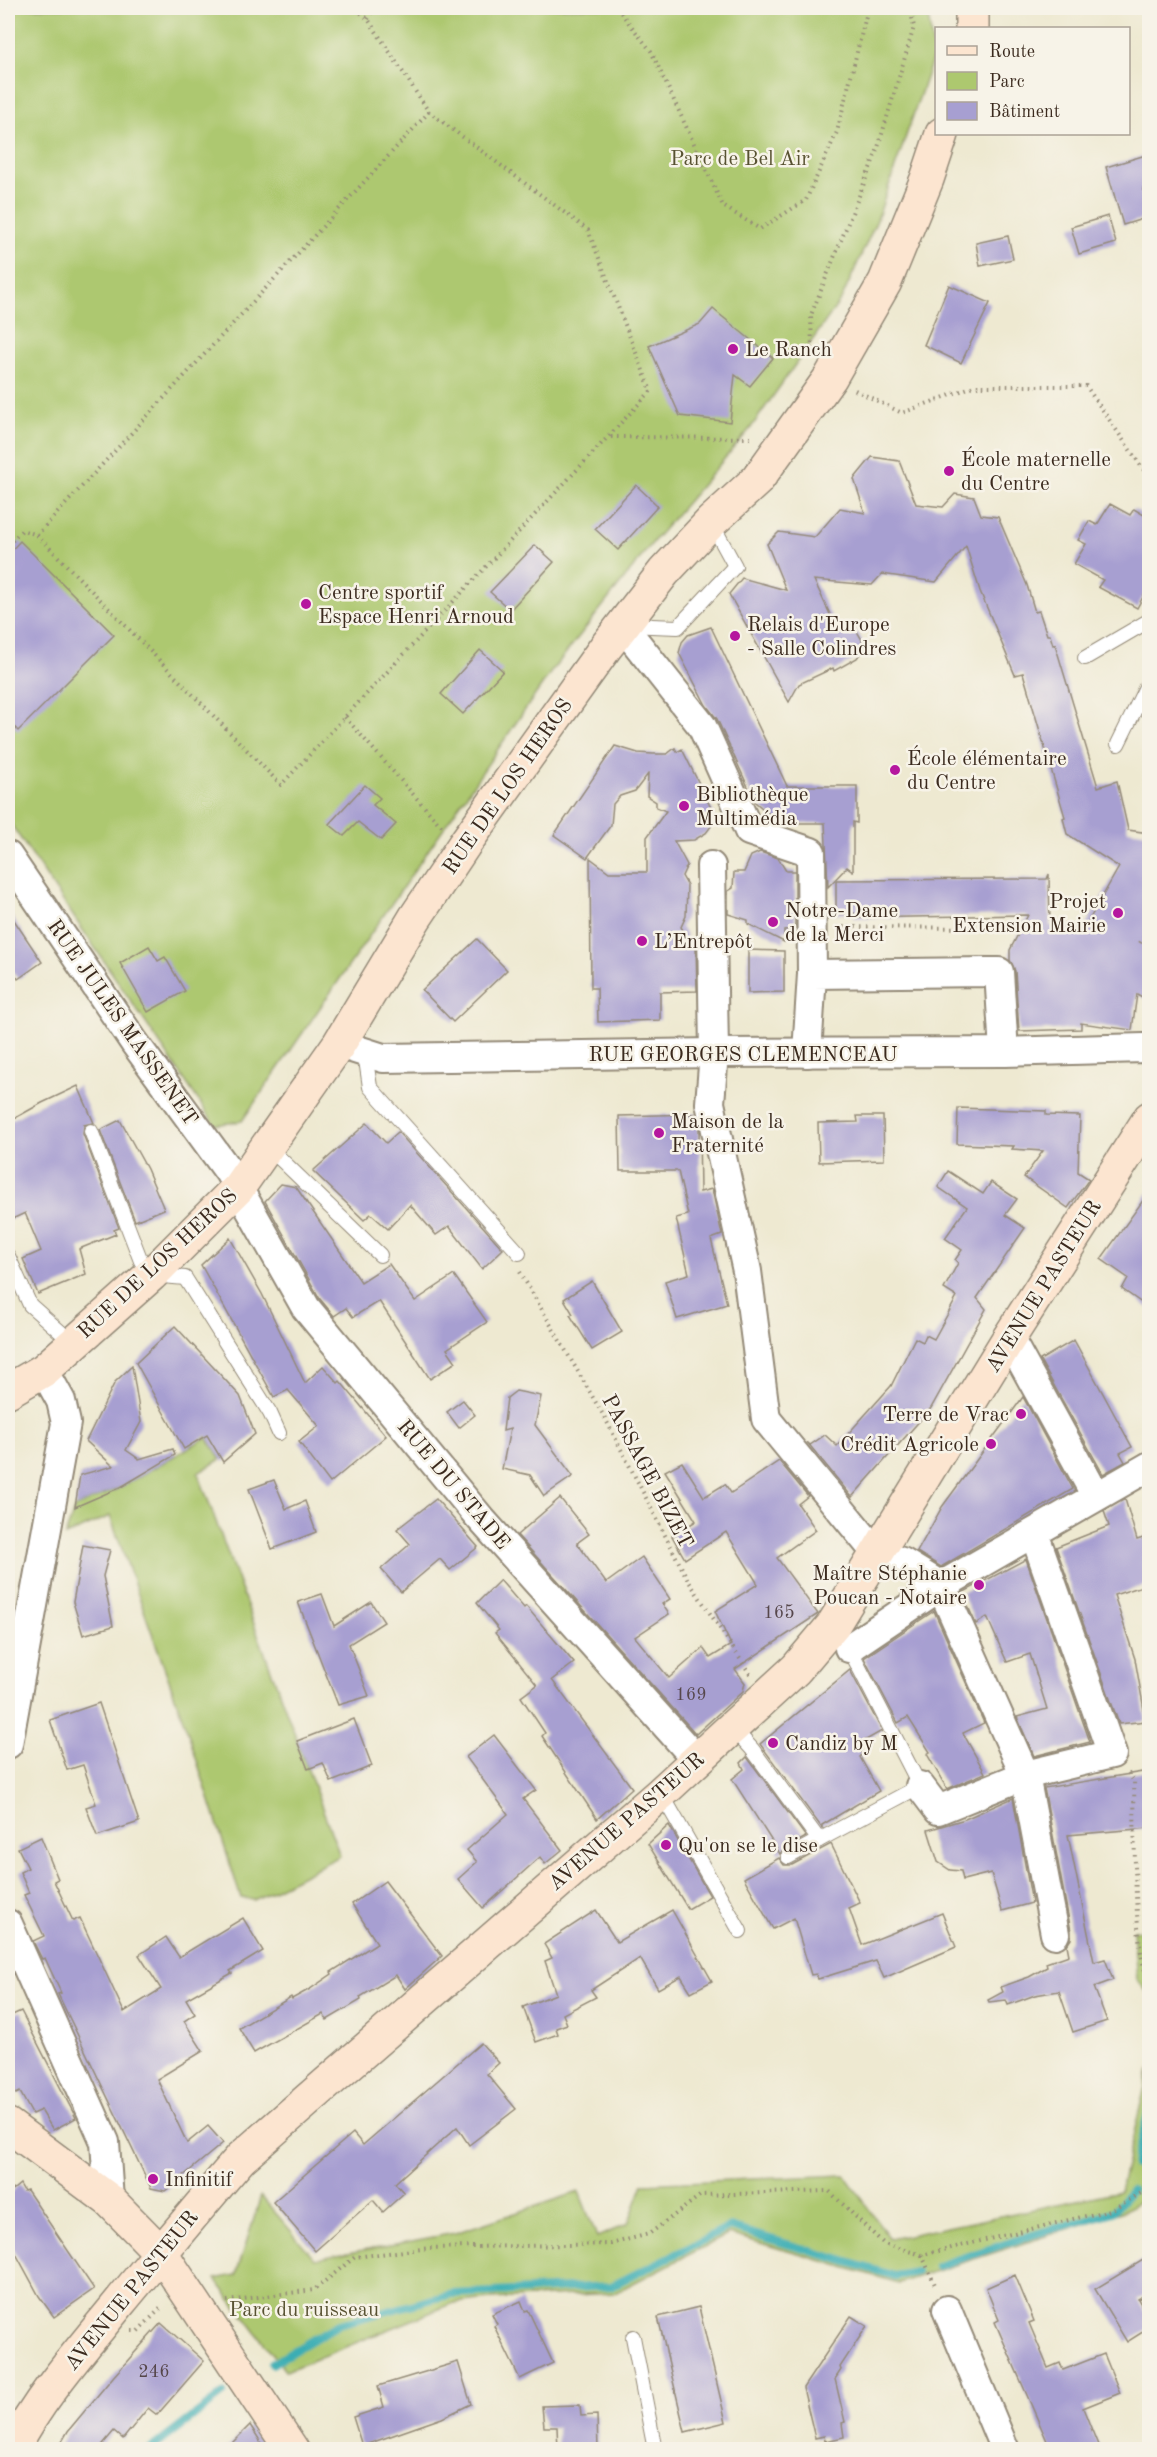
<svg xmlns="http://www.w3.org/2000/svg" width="1157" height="2457" viewBox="0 0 1157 2457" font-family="'Old Standard TT',serif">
<rect width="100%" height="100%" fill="#f7f3e8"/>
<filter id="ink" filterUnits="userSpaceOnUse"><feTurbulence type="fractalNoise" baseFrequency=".0167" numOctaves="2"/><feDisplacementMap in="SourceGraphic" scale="12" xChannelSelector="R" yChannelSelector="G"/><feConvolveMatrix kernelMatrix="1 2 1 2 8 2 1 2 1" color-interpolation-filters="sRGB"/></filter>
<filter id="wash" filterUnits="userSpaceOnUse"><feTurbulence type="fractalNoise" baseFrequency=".008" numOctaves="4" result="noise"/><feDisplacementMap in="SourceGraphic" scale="24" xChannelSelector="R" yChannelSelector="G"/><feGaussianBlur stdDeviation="1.35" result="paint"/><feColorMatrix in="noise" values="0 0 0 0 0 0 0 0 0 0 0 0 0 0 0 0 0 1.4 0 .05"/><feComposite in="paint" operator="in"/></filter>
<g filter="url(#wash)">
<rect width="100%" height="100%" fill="#eee9d1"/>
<g fill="#adc86f" stroke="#747946" stroke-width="1.5">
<polygon points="8,8 927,8 934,55 877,220 842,298 750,429 657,537 551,672 242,1121 215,1125 8,820"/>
<polygon points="207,1437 221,1459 198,1473 340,1856 254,1900 241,1898 189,1736 110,1516 65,1536 75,1507 119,1488"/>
<polygon points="1133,1930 1147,1931 1149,1994 1137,1980"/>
<polygon points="1149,2070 1149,2195 1124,2211 899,2283 729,2234 614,2293 489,2299 454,2303 286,2371 215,2279 236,2275 261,2196 315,2259 455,2233 579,2192 597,2237 628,2224 643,2184 845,2175 890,2239 1120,2191"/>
</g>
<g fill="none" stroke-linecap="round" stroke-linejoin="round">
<g stroke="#3badb4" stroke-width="8">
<polyline points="1135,2165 1150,2106"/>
<polyline points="937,2266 1032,2235 1113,2212 1132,2190"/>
<polyline points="272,2364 339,2324 452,2294 611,2286 730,2227 895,2276 916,2272"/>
<polyline points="150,2450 223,2394"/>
</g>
</g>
<g id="blocks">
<g fill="#a79fd1">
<polygon points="1149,154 1149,186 1143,188 1149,217 1123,225 1106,167"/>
<polygon points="1108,216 1116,243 1079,254 1071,227"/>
<polygon points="1008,236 1013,259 980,266 976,243"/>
<polygon points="949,285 990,303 961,363 924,345"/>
<polygon points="713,309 773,358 750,386 735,375 730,422 680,416 649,346 700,324"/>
<polygon points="872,457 899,461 916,504 943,507 955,494 974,497 981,515 998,517 1027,585 1035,612 1039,611 1047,635 1050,635 1053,645 1055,644 1098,787 1117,781 1128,830 1149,833 1149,1001 1137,994 1132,1030 1081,1023 1081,1029 1019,1031 1015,971 1010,960 1010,950 1028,915 854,918 854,913 836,914 836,880 1047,879 1049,874 1050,926 1085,927 1119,867 1067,834 1063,818 1065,817 1023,673 1015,675 980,591 966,546 936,582 882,574 872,585 814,580 836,627 851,628 858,633 862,640 862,651 857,658 834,671 833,668 799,684 789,702 729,594 742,578 786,590 767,544 779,532 815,537 840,508 865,513 854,479"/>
<polygon points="636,485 658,506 618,550 595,529"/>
<polygon points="1110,504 1130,515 1134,509 1149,518 1149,586 1137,608 1098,587 1103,580 1074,564 1086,544 1078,540 1089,521 1097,525"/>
<polygon points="20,541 114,635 18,731 8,720 8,554"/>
<polygon points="535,545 554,562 510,610 490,592"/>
<polygon points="711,627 787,786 857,786 857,823 853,822 853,871 847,867 828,887 825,823 792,823 775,819 755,802 717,719 706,705 679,653 682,642 688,635"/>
<polygon points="480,650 503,671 463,714 441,694"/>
<polygon points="615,746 638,753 653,754 667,754 675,748 677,752 682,749 714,814 712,825 706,833 694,840 674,841 687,865 682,876 687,885 686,916 681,927 686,935 687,947 696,948 697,991 660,992 660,1020 598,1022 597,988 591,988 590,858 609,872 647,872 647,837 666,811 656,807 656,802 647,796 648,774 635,791 620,796 613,804 611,825 587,858 554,835"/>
<polygon points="365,785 380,798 373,805 396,824 381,840 358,822 344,836 329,824"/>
<polygon points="760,852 778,858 786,871 795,871 795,929 784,930 784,942 748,924 748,920 728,914 728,891 733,888 734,872 744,872 751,856"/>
<polygon points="8,911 42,962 18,979 8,964"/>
<polygon points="477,939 507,970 453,1022 422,990"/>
<polygon points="149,946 158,961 165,957 185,991 148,1012 120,963"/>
<polygon points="748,950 784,951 784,992 748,993"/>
<polygon points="78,1086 94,1123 84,1125 83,1134 119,1228 114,1230 116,1234 79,1249 86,1274 38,1294 23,1259 41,1251 25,1213 8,1221 8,1122 42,1103"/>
<polygon points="958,1108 1046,1111 1046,1115 1080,1116 1078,1172 1089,1179 1068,1208 1024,1177 1043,1151 1012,1149 1014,1146 957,1144"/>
<polygon points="696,1114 699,1128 700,1192 712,1189 722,1235 711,1239 727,1304 677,1319 665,1281 689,1274 676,1218 688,1215 678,1171 620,1171 619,1116"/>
<polygon points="857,1116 883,1116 884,1160 819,1162 818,1123 858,1122"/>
<polygon points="120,1120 147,1169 164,1209 135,1221 100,1130"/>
<polygon points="367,1123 386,1143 398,1132 503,1249 482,1269 449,1226 436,1235 410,1205 388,1229 371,1214 364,1220 313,1171"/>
<polygon points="948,1171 983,1194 991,1182 1017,1199 1005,1215 1025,1228 977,1298 986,1309 931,1408 852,1497 807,1442 810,1445 825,1435 837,1446 891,1386 915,1338 923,1342 926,1335 934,1339 957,1297 944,1289 958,1263 955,1260 962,1250 945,1238 967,1207 938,1187"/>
<polygon points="281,1184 296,1187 361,1282 389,1264 415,1301 454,1275 487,1322 447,1349 456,1362 430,1379 379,1301 353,1317 346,1308 334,1316 320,1299 265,1201"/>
<polygon points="1149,1192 1149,1308 1122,1289 1128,1278 1101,1259"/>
<polygon points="230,1238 262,1294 305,1383 323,1366 338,1383 340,1381 386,1436 330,1483 299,1442 319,1426 288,1390 274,1397 201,1265"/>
<polygon points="592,1281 622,1332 592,1350 570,1315 573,1314 564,1299"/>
<polygon points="175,1326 240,1396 255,1434 223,1462 207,1435 184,1449 136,1363"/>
<polygon points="1074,1340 1132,1447 1120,1453 1125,1462 1103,1474 1040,1360"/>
<polygon points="132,1366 141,1422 126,1450 139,1459 173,1449 175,1455 121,1487 75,1507 80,1475 113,1466 86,1441 115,1382"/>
<polygon points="516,1391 541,1396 535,1425 573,1476 544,1496 530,1475 502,1469 510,1429 503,1431 507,1398"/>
<polygon points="1023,1397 1073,1489 941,1567 917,1552 942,1507"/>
<polygon points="463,1400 475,1415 459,1428 447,1412"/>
<polygon points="779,1461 808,1496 798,1504 816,1530 777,1558 818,1614 735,1669 745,1683 743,1691 696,1734 517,1535 560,1498 589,1534 577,1543 606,1583 642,1557 670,1599 662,1604 669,1614 635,1637 669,1678 703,1648 710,1658 731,1645 715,1611 758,1584 726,1532 685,1559 672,1536 696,1521 665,1471 682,1462 704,1497 725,1484 731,1493"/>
<polygon points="274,1480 286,1509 305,1501 316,1532 272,1549 249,1489"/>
<polygon points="436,1499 478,1547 450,1570 440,1559 401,1592 381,1569 410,1544 397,1529"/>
<polygon points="1125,1499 1137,1540 1149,1536 1149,1584 1114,1595 1135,1659 1146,1721 1119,1724 1056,1547 1109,1526 1104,1511"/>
<polygon points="83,1545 110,1550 103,1576 113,1626 83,1635 73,1602"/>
<polygon points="1026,1559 1090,1742 1034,1756 1017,1717 1047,1709 1030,1654 1007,1662 987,1617 976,1624 962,1593"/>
<polygon points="500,1580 524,1608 526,1606 574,1663 552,1680 632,1788 597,1819 542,1736 545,1733 521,1697 537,1685 495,1633 499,1630 477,1603"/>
<polygon points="322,1594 334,1626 371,1602 384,1622 349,1644 369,1696 338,1705 298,1602"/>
<polygon points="934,1611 984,1723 963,1733 985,1773 947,1789 927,1754 930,1752 908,1717 898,1723 864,1658"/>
<polygon points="850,1670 882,1731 857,1745 863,1754 860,1757 879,1791 822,1825 822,1828 760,1744"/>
<polygon points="99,1703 139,1822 97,1836 86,1807 96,1804 83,1765 67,1770 50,1720"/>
<polygon points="354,1719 372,1766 331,1782 323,1763 308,1769 297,1741"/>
<polygon points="494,1735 536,1790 523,1799 562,1850 545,1864 540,1857 483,1908 458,1879 477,1862 467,1850 508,1814 466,1757"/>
<polygon points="747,1757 806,1837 784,1849 780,1854 732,1779 744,1769 741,1763"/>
<polygon points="1149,1771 1149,1828 1068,1835 1094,1962 1105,1959 1113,1980 1094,1987 1107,2021 1073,2032 1059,1991 1035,1995 1008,2005 1006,2000 989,2002 988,2000 1003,1992 1001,1987 1029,1977 1047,1967 1046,1963 1069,1955 1067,1945 1071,1939 1071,1931 1044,1788"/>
<polygon points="1013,1798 1032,1903 1002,1911 991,1873 963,1880 961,1871 950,1870 938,1862 928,1830 965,1819"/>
<polygon points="669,1825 710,1896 688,1909 648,1844"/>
<polygon points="41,1837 58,1879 54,1881 73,1921 80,1918 124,2012 161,1989 139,1955 166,1937 179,1957 243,1918 263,1951 230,1971 232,1973 186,1999 195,2014 184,2021 203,2051 157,2079 187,2143 208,2126 223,2143 165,2191 151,2188 58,1994 61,1993 45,1958 42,1959 33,1941 44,1936 24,1895 29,1893 20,1872 28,1868 18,1848"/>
<polygon points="831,1844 860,1903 849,1908 862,1945 942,1913 956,1947 884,1978 876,1961 818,1979 816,1974 811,1975 794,1918 773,1929 744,1878 779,1858 784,1865 792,1865"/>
<polygon points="385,1881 442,1956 405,1989 396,1975 360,1997 361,2000 327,2020 323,2014 254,2053 239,2028 291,1997 292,1999 310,1989 332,1974 331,1972 377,1943 352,1904"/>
<polygon points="596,1910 617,1942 672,1910 712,1981 691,1992 681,1976 658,1989 640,1958 591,1990 596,1997 563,2014 567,2024 556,2028 558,2034 536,2042 523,2007 556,1994 545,1961 552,1958 544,1944"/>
<polygon points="21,2011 76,2118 53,2130 41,2110 32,2114 20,2092 16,2094 8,2078 8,2017"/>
<polygon points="481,2043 499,2063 487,2074 516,2109 469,2145 457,2127 395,2183 404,2193 383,2212 373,2200 315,2251 273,2202 353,2133 363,2145"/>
<polygon points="20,2184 24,2191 27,2190 94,2289 54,2317 39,2296 8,2239 8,2194"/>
<polygon points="1143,2260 1149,2271 1149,2292 1138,2299 1149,2318 1149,2328 1127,2342 1095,2289"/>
<polygon points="1015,2275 1034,2321 1029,2323 1048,2368 1060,2363 1063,2370 1104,2354 1120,2393 1083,2408 1100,2450 1051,2450 995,2322 999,2320 986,2288"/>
<polygon points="521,2301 525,2311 528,2310 553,2363 520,2379 494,2326 497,2324 492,2314"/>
<polygon points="699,2307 726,2422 685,2432 658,2317"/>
<polygon points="851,2316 867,2326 840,2367 841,2370 835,2379 845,2422 842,2423 844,2437 825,2441 824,2436 815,2438 803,2388"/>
<polygon points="161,2323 204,2361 157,2415 148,2408 123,2439 114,2431 98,2450 57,2450 68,2431 113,2377"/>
<polygon points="458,2362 471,2404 442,2418 362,2446 353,2417 384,2407 378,2386"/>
<polygon points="580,2405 581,2416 597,2415 598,2450 558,2450 557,2427 544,2427 542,2406"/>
<polygon points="250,2425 266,2450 225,2450"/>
</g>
</g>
</g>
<g filter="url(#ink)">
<use href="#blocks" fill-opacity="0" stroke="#948a78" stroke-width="1.5"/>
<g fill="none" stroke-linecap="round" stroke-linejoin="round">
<defs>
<g id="lane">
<polyline points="625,625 678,627 735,566 711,522"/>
<polyline points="1085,658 1150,620"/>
<polyline points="1118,744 1146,687 1150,684"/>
<polyline points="365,1053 370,1087 519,1253"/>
<polyline points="91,1131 141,1261 151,1275 185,1278 270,1413 279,1433"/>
<polyline points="268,1147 380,1255"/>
<polyline points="8,1256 30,1305 73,1343"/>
<polyline points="732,1727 752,1749 819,1840 920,1786 848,1646"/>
<polyline points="661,1793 740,1931"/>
<polyline points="788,1857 819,1840"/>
<polyline points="633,2337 655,2450"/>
</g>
<g id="street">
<polyline points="622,625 702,726 749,831 811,852 812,974"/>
<polyline points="8,856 134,1042 229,1172 306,1308 480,1518 697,1760"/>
<polyline points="711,866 714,1053 710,1103 747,1271 766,1419 878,1555 902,1562 941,1586 1025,1775 1055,1934"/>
<polyline points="339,1044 383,1058 714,1053 1004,1052 1144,1048 1150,1050"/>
<polyline points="807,1053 812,974 988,972 999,972 1004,1052"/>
<polyline points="1009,1338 1096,1496"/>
<polyline points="849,1648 941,1586 1150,1466"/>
<polyline points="8,1744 66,1423 61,1401 44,1370"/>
<polyline points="920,1786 938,1810 1025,1775 1112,1754 1034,1533"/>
<polyline points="8,1924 105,2142 109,2200"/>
<polyline points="947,2310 1005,2450"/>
</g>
<g id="secondary">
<polyline points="972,8 972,28"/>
<polyline points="8,1391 44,1370 151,1275 238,1188 339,1044 415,918 466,842 605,648 664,572 711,522 757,480 830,378 885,282 927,179 942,134"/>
<polyline points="8,2125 109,2200 161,2253 292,2450"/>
<path d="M12,2450C40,2396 82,2349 120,2302C160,2254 200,2205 241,2158L661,1793L796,1669L833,1625L1009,1338L1150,1118"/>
</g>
</defs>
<use href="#lane" stroke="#948a78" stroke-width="16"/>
<use href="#street" stroke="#948a78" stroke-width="32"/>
<use href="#secondary" stroke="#948a78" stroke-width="36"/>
<g stroke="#948a78" stroke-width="4" stroke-dasharray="1.5 4.5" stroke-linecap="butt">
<polyline points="617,8 651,51 723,206 760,229 806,200 837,132 868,8"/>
<polyline points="368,19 374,8"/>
<polyline points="812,349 811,315 877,151 914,27 910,8"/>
<polyline points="855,390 902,413 974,386 1086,386 1150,479"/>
<polyline points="611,437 753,438"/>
<polyline points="37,535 281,785 651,391 588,230 429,112 368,19 355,8"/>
<polyline points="8,545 22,530 37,535 429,112"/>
<polyline points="345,717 443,828"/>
<polyline points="837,927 999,928"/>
<polyline points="1140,943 1150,928"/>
<polyline points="520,1272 606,1420 688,1580 750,1674"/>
<path d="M1128,1773L1134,1781C1135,1816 1132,1960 1150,1981"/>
<polyline points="922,2255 936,2287"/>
<polyline points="227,2301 314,2290 355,2257 430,2248 611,2244 649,2234 701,2195 829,2191 884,2244 922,2255 1111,2210 1150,2188"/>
<polyline points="132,2331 138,2331 163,2306"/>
</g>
<use href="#lane" stroke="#fff" stroke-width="14"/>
<use href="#street" stroke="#fff" stroke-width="28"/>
<use href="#secondary" stroke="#fce5d0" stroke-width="33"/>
</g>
</g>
<g fill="#b5179e" stroke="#f7f3e8" stroke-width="2">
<circle cx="733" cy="349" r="6"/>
<circle cx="949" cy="471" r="6"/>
<circle cx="306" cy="604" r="6"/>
<circle cx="735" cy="636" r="6"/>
<circle cx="895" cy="770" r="6"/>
<circle cx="684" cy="806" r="6"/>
<circle cx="1118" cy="913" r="6"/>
<circle cx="773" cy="922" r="6"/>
<circle cx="642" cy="941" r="6"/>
<circle cx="659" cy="1133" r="6"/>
<circle cx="1021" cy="1414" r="6"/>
<circle cx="991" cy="1444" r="6"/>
<circle cx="979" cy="1585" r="6"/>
<circle cx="773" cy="1743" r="6"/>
<circle cx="666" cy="1845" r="6"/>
<circle cx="153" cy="2179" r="6"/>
</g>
<g text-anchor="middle" stroke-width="5" stroke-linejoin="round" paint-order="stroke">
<g font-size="18" fill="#56474b">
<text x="779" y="1618">165</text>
<text x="691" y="1700">169</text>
<text x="154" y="2377">246</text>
</g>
<g font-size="21" fill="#585232" stroke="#f7f3e8">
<text x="740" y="165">Parc de Bel Air</text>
<text x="304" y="2316">Parc du ruisseau</text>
</g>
<g font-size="21" fill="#3b2a1e" stroke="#f7f3e8" text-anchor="start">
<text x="745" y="356">Le Ranch</text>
<text x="961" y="466">École maternelle<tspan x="961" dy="24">du Centre</tspan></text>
<text x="318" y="599">Centre sportif<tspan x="318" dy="24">Espace Henri Arnoud</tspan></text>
<text x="747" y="631">Relais d'Europe<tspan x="747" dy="24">- Salle Colindres</tspan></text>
<text x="907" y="765">École élémentaire<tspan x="907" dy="24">du Centre</tspan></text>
<text x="696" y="801">Bibliothèque<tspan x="696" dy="24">Multimédia</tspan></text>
<text x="1106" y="908" text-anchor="end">Projet<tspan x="1106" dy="24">Extension Mairie</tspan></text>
<text x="785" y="917">Notre-Dame<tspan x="785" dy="24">de la Merci</tspan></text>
<text x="654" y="948">L’Entrepôt</text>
<text x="671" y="1128">Maison de la<tspan x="671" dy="24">Fraternité</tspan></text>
<text x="1009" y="1421" text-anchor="end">Terre de Vrac</text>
<text x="979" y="1451" text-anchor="end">Crédit Agricole</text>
<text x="967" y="1580" text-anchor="end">Maître Stéphanie<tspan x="967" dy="24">Poucan - Notaire</tspan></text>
<text x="785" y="1750">Candiz by M</text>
<text x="678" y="1852">Qu'on se le dise</text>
<text x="165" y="2186">Infinitif</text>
</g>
<g font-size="21" fill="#3b2a1e" stroke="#f7f3e8">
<text transform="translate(507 786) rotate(-55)" y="7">RUE DE LOS HEROS</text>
<text transform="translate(123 1022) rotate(55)" y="7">RUE JULES MASSENET</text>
<text x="743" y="1061">RUE GEORGES CLEMENCEAU</text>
<text transform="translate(157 1263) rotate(-43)" y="7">RUE DE LOS HEROS</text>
<text transform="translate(1043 1286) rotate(-58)" y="7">AVENUE PASTEUR</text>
<text transform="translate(648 1471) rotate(62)" y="7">PASSAGE BIZET</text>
<text transform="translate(454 1484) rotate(50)" y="7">RUE DU STADE</text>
<text transform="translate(626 1821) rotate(-41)" y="7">AVENUE PASTEUR</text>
<text transform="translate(131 2290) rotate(-51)" y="7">AVENUE PASTEUR</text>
</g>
</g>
<rect width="1157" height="2457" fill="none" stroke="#f7f3e8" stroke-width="30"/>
<rect x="935" y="27" width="195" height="108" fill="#f7f3e8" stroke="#aca397" stroke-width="1.5"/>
<rect x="947" y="46" width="30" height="9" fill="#fce5d0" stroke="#aca397" stroke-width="1.5"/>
<text x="989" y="57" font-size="18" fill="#3b2a1e">Route</text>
<rect x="947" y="72" width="30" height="18" fill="#adc86f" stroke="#aca397" stroke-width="1.5"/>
<text x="989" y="87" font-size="18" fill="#3b2a1e">Parc</text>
<rect x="947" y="102" width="30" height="18" fill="#a79fd1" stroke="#aca397" stroke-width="1.5"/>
<text x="989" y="117" font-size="18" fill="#3b2a1e">Bâtiment</text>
</svg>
